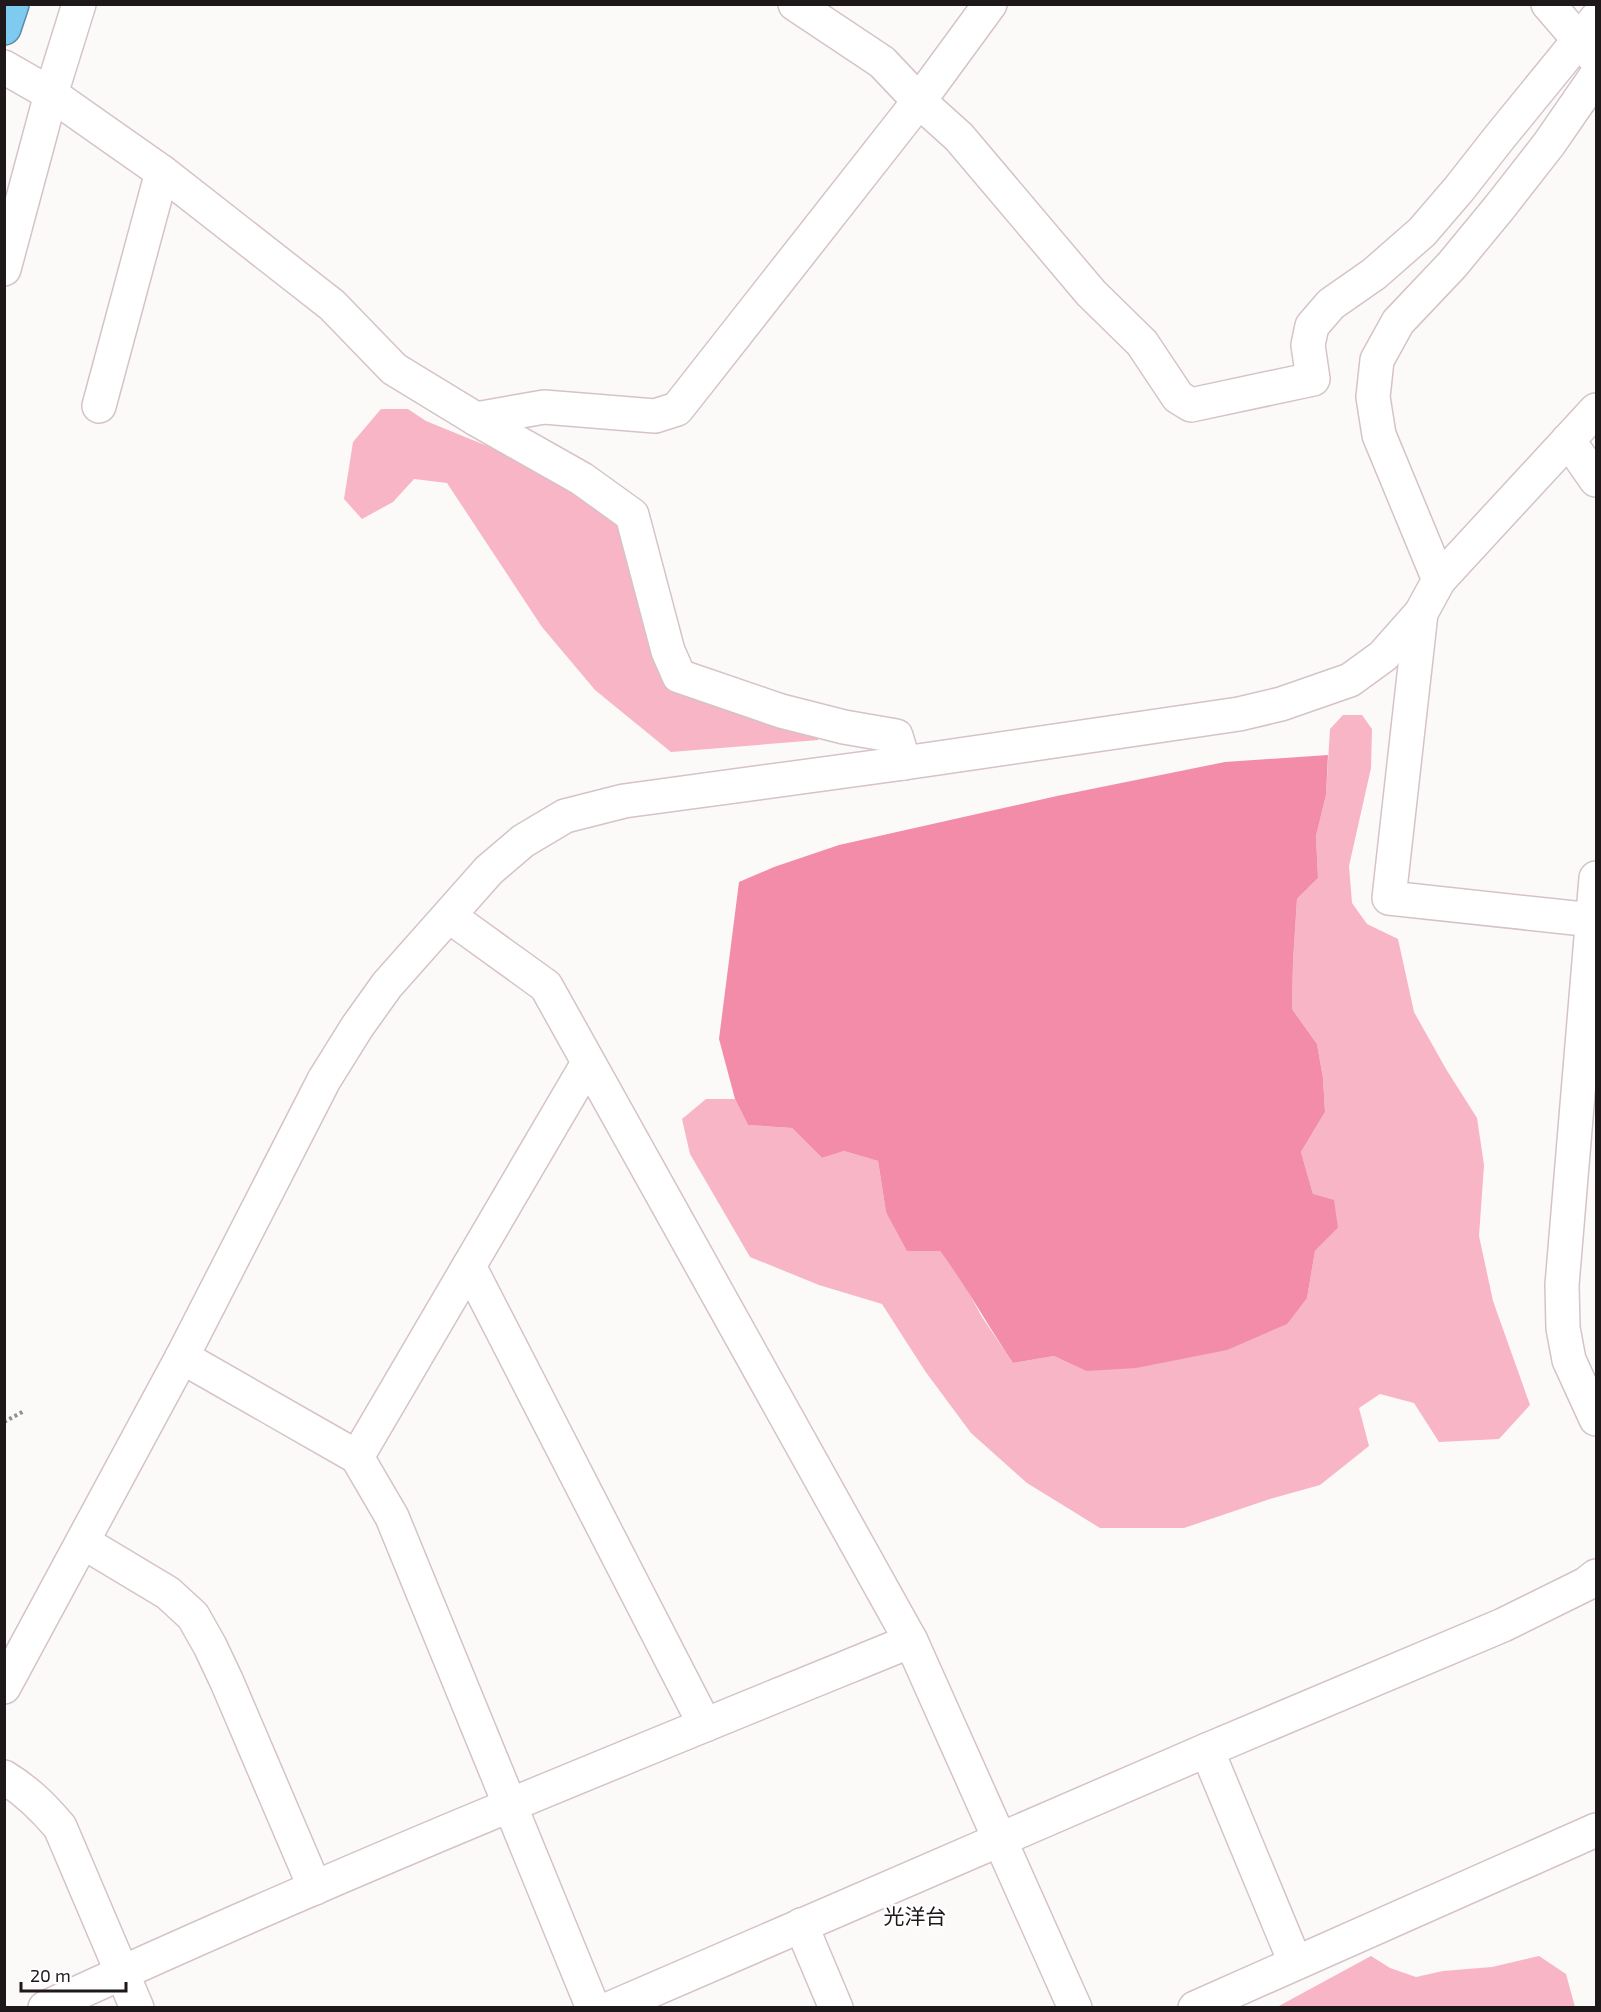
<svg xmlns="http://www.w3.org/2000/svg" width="1601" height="2012" viewBox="0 0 1601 2012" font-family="'Exo 2','Noto Sans JP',sans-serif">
<rect width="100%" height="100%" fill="#fcf9f9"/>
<g fill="#f7b5c6">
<polygon points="381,409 408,409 426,421 519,459 620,519 666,669 823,722 818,740 671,752 595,690 542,627 447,483 414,479 393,502 362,519 344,499 353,442"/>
<polygon points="1343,715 1362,715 1372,729 1371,768 1349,866 1352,903 1367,924 1398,939 1414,1012 1446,1069 1477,1118 1484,1165 1479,1236 1493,1301 1530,1405 1499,1439 1439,1442 1414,1403 1380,1394 1359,1408 1369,1446 1320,1485 1270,1499 1184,1528 1100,1528 1027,1483 971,1433 925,1371 882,1304 819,1285 750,1257 690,1154 682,1119 706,1099 735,1099 748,1125 792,1128 822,1158 844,1151 878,1161 886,1212 940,1251 964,1284 982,1317 1013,1363 1054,1356 1086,1371 1307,1298 1315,1251 1338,1228 1313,1194 1301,1152 1325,1112 1323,1078 1317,1044 1292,1009 1293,962 1297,899 1318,878 1316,836 1326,795 1330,729"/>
<polygon points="1371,1956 1390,1968 1416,1977 1443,1971 1492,1967 1539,1956 1566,1974 1575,2007 1277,2007"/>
</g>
<path fill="#f28ca9" d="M1328,755L1326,795L1316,836L1318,878L1297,899L1293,962L1292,1009L1317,1044L1323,1078L1325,1112L1301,1152L1313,1194L1334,1200L1338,1228L1315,1251L1307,1298L1287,1324L1227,1350L1136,1368L1086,1371L1054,1356L1013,1363C988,1326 967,1287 940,1251H907L886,1212L878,1161L844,1151L822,1158L792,1128L748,1125L735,1099L719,1039L739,882L774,867L839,845L1057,796L1225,762Z"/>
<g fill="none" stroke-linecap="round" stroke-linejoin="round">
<defs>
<g id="minor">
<polyline points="795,4 882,62 919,101 959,137 1091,293 1142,343 1178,397 1191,405 1313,379 1308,345 1312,326 1331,304 1374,274 1422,232 1459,189 1499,138 1596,19"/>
<polyline points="1548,4 1593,56"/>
<polyline points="4,67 51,94 162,172 332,305 394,369 476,419 582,479 632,515 668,651 679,676 781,711 844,727 896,736 904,763"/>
<polyline points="4,269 51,94 79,4"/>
<polyline points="99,406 162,172"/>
<polyline points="476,419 544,407 655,416 677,409 919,101 990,4"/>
<polyline points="1568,440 1596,480"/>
<polyline points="1439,580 1596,410"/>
<polyline points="1421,613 1389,898 1593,920"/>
<polyline points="1596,878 1562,1285 1563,1328 1569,1360 1596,1419"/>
<polyline points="449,916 546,986 911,1641 1075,2008"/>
<polyline points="588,1063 357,1457 392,1517 593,2008"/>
<polyline points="469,1266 705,1725"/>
<polyline points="182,1357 357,1457"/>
<polyline points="83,1542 168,1593 193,1616 210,1646 227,1682 315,1888"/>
<polyline points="4,1687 182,1357 324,1080 357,1027 387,985 489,870 523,841 565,816 624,801 904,763 1239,714 1281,704 1350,680 1383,656 1421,613 1439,580 1379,435 1373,397 1377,360 1398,322 1452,265 1499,208 1549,144 1596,76"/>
<polyline points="1207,1750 1295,1962"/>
<path d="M4,1777C27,1791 43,1807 60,1827L137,2008"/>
<polyline points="801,1925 836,2008"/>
<path d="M45,2008C330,1876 621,1759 911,1641"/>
<polyline points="611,2008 1207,1750 1503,1625 1586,1584 1596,1576"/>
<polyline points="1195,2008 1596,1830"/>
</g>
<polyline id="highway" points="4,28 12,4"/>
</defs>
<use href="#minor" stroke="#d5c3c7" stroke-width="36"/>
<use href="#highway" stroke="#5d8ca6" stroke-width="36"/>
<polyline stroke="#938e8f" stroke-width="4" stroke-dasharray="3 3" stroke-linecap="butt" points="4,1422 24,1411"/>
<use href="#minor" stroke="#fff" stroke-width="33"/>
<use href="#highway" stroke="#7fcaf1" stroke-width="33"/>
</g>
<g text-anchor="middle" stroke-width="5" stroke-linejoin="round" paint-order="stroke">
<g font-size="21" fill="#1f181a" stroke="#fff">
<text x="915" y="1924">光洋台</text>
</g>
</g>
<rect width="1601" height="2012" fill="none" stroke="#1f181a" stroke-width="12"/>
<path d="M21 1982v9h105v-9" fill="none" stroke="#1f181a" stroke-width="3"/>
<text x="30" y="1982" font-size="18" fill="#1f181a" stroke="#ffffff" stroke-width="4.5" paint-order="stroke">20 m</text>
</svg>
